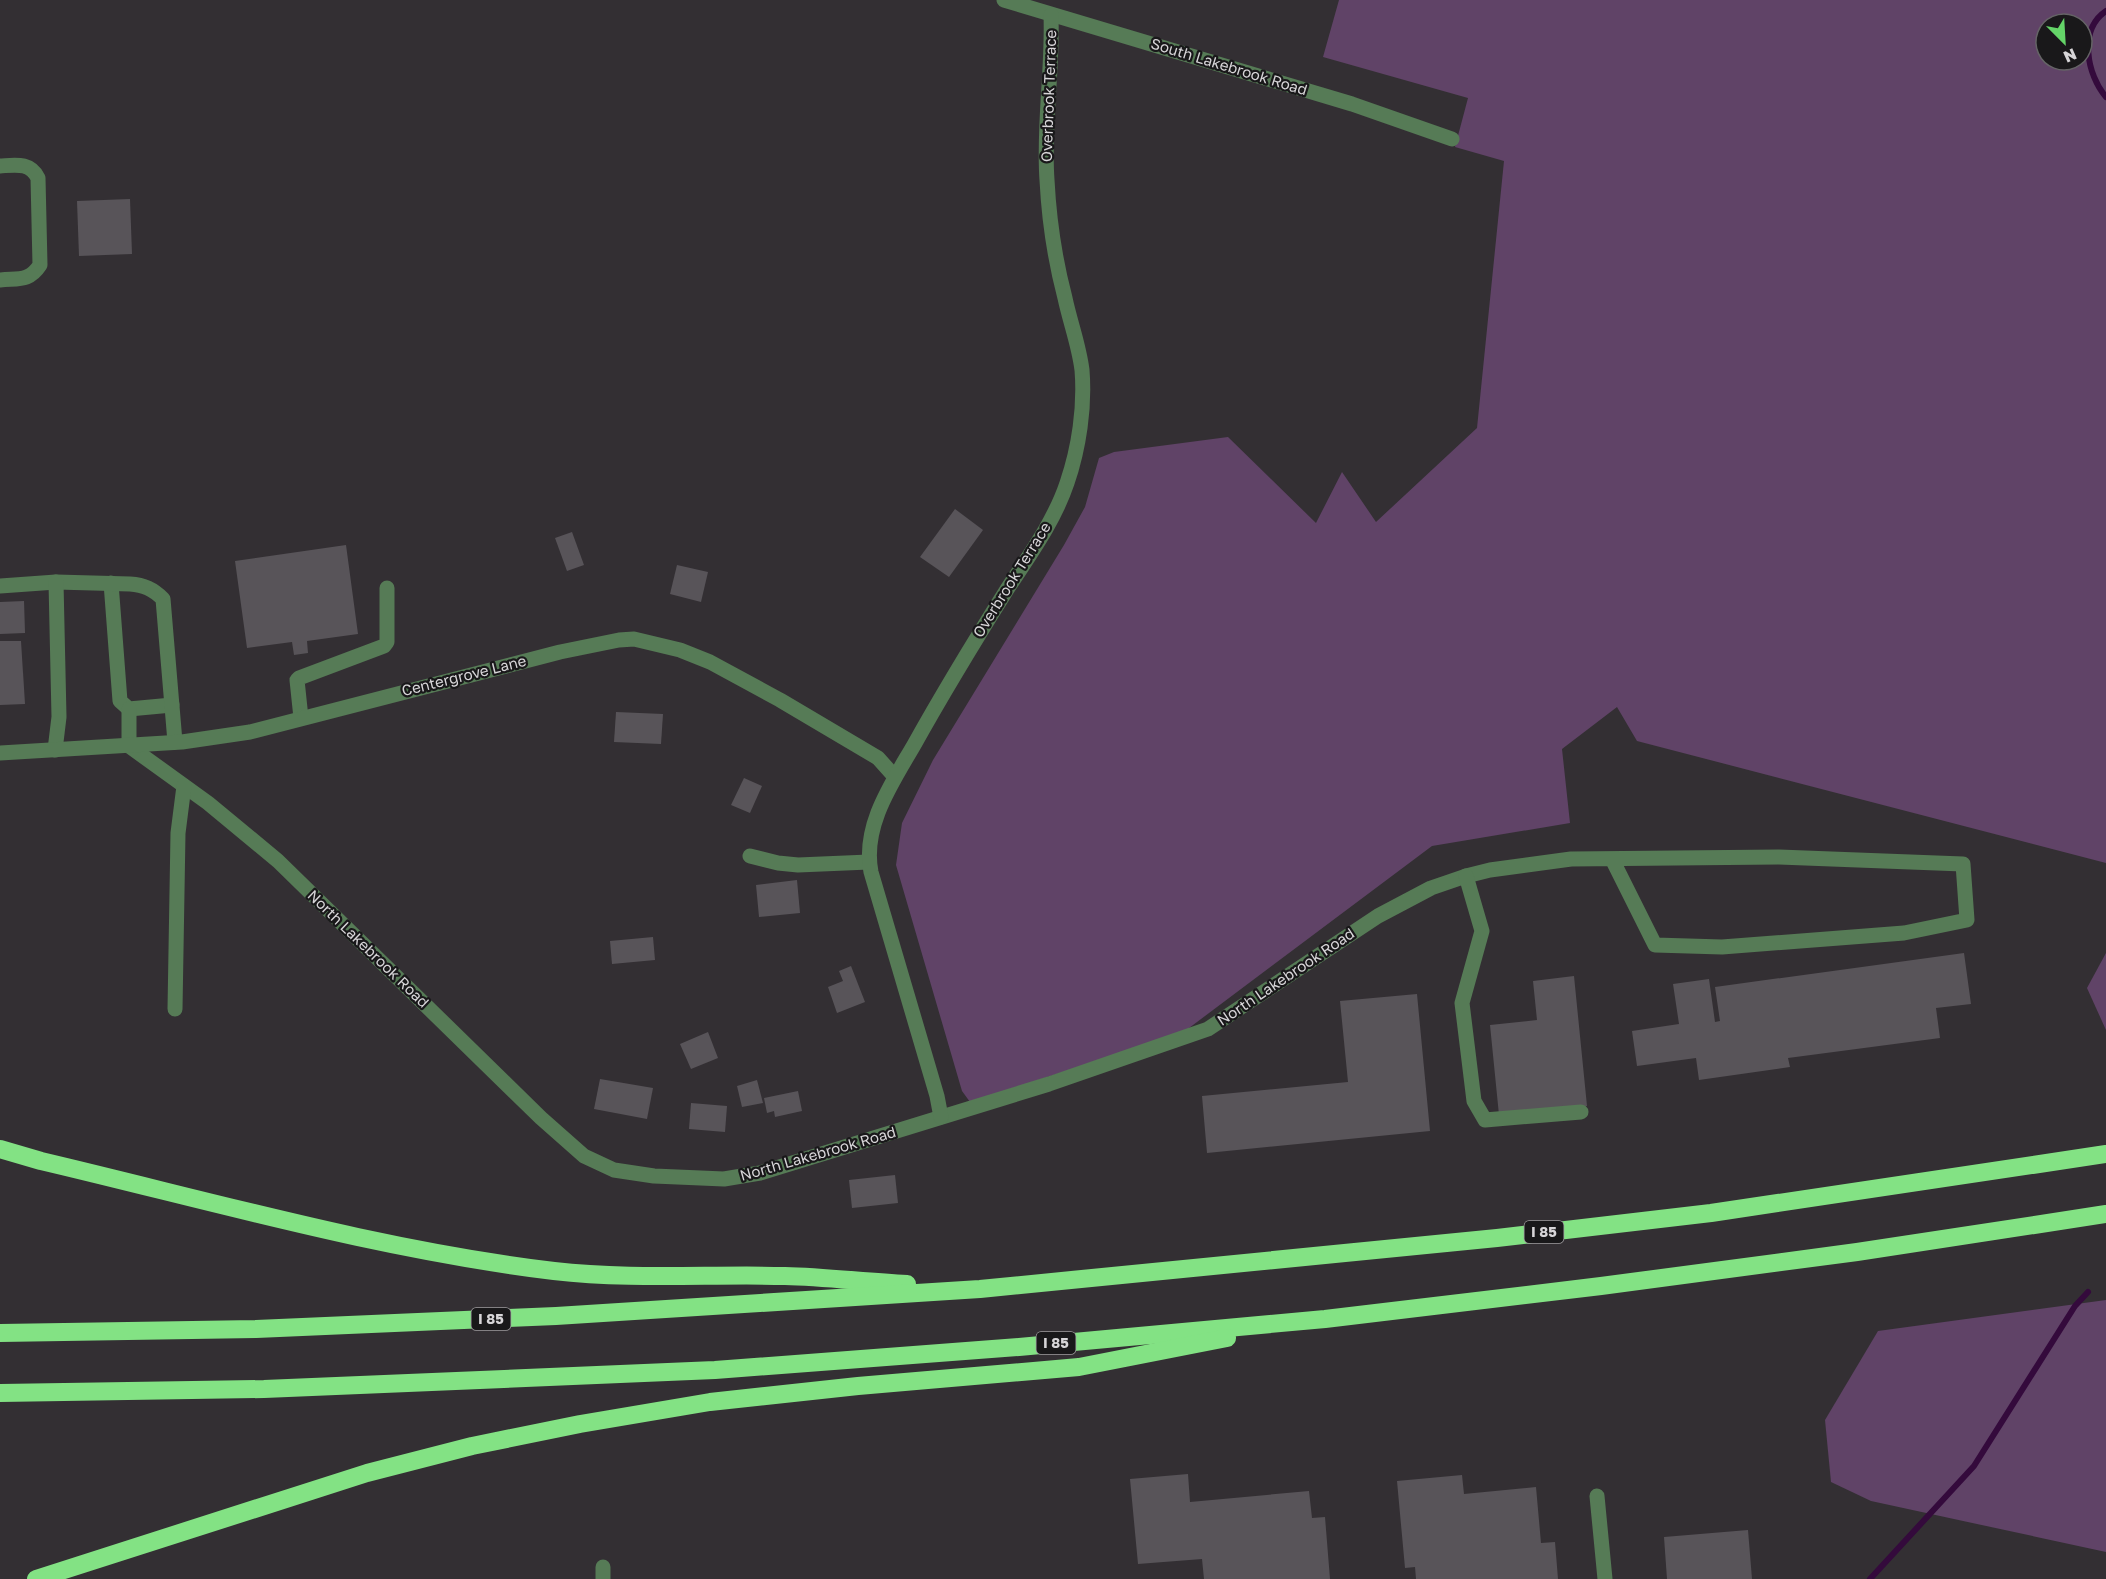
<svg xmlns="http://www.w3.org/2000/svg" width="2106" height="1579" viewBox="0 0 2106 1579" font-family="'Golos Text',sans-serif">
<rect width="100%" height="100%" fill="#332f33"/>
<g fill="#604367" fill-rule="evenodd">
<path d="M1339,0H2106V863L1637,741L1617,707L1562,749L1570,823L1432,846L1181,1034L970,1102L962,1091L896,865L902,823L933,760L1064,545L1085,507L1099,458L1114,452L1228,437L1316,523L1342,472L1376,522L1477,428L1504,161L1455,147L1468,98L1323,57ZM2046,24H2082V60H2046Z"/>
<polygon points="2106,953 2106,1030 2087,988"/>
<polygon points="2106,1300 2106,1552 1871,1501 1831,1482 1825,1420 1878,1331"/>
</g>
<g fill="none" stroke-linecap="round" stroke-linejoin="round">
<g stroke="#340a3c" stroke-width="6">
<path d="M2106,11C2078,30 2087,75 2106,97"/>
<polyline points="1870,1579 1974,1466 2075,1306 2088,1292"/>
</g>
</g>
<g fill="#585459">
<polygon points="130,199 132,254 79,256 77,201"/>
<polygon points="955,509 983,530 949,577 920,557"/>
<polygon points="572,532 584,565 567,571 555,538"/>
<polygon points="346,545 358,634 307,641 308,653 294,655 292,642 247,648 235,561"/>
<polygon points="677,565 708,572 701,602 670,594"/>
<polygon points="24,601 25,633 0,634 0,602"/>
<polygon points="0,641 21,641 25,704 0,705"/>
<polygon points="616,712 663,714 661,744 614,742"/>
<polygon points="744,778 762,786 750,813 731,805"/>
<polygon points="797,880 800,913 759,917 756,885"/>
<polygon points="653,937 655,960 612,964 610,941"/>
<polygon points="1964,953 1971,1004 1936,1008 1940,1038 1788,1058 1790,1067 1699,1080 1696,1058 1637,1066 1632,1031 1679,1024 1673,984 1709,979 1715,1022 1720,1021 1715,987"/>
<polygon points="851,966 865,1002 837,1013 828,987 843,981 839,971"/>
<polygon points="1574,976 1587,1106 1499,1115 1490,1025 1537,1020 1533,981"/>
<polygon points="1417,994 1430,1131 1207,1153 1202,1096 1348,1082 1340,1001"/>
<polygon points="708,1032 718,1058 691,1069 680,1044"/>
<polygon points="600,1079 653,1088 647,1119 594,1109"/>
<polygon points="757,1080 763,1103 742,1107 737,1086"/>
<polygon points="798,1091 802,1111 775,1117 774,1111 767,1113 764,1098"/>
<polygon points="691,1103 727,1106 725,1132 689,1129"/>
<polygon points="895,1175 898,1203 852,1208 849,1180"/>
<polygon points="1188,1474 1190,1502 1309,1491 1312,1518 1325,1517 1330,1579 1204,1579 1202,1559 1138,1564 1130,1479"/>
<polygon points="1462,1475 1464,1494 1536,1487 1541,1543 1555,1542 1558,1579 1416,1579 1415,1567 1405,1568 1397,1481"/>
<polygon points="1748,1530 1752,1579 1667,1579 1664,1537"/>
</g>
<g fill="none" stroke-linecap="round" stroke-linejoin="round">
<g stroke="#567b56" stroke-width="15">
<polyline points="1004,0 1352,104 1452,139"/>
<path d="M0,166C16,165 30,162 38,178L40,265C29,282 18,278 0,280"/>
<polyline points="111,583 120,701 129,709 172,705"/>
<path d="M0,586L56,582L130,584C144,585 153,589 163,599L175,742"/>
<polyline points="129,709 129,746 208,803 278,861 541,1118 584,1156 614,1170 654,1176 724,1179 760,1173 1049,1084 1208,1029 1378,916 1431,888 1466,876 1490,870 1571,859 1779,857 1963,864 1967,920 1904,933 1722,947 1655,945 1612,859"/>
<polyline points="301,718 297,680 299,678 384,646 387,642 387,588"/>
<polyline points="55,750 59,717 56,582"/>
<polyline points="0,753 182,742 250,732 560,652 619,640 634,639 680,650 710,662 780,700 878,758 895,777"/>
<polyline points="750,856 778,863 798,865 869,862"/>
<polyline points="1466,876 1482,931 1462,1003 1474,1101 1485,1120 1581,1112"/>
<polyline points="175,1009 178,833 184,786"/>
<path d="M941,1117L937,1096L871,872C862,826 892,783 914,745C943,693 974,642 1006,591C1028,557 1054,522 1067,483C1079,448 1085,407 1082,370C1079,345 1070,322 1065,298C1055,260 1049,219 1047,180C1043,125 1053,70 1051,15"/>
<polyline points="1597,1496 1605,1579"/>
<polyline points="603,1567 603,1579"/>
</g>
<g stroke="#83e284" stroke-width="18">
<path d="M0,1149L41,1161C211,1201 380,1250 554,1271C631,1280 708,1274 785,1276C825,1277 866,1282 907,1284"/>
<polyline points="0,1333 256,1329 556,1316 980,1289 1497,1238 1711,1213 2106,1154"/>
<polyline points="0,1393 264,1389 715,1370 1019,1347 1325,1319 1601,1286 1857,1252 2106,1214"/>
<polyline points="36,1579 367,1473 472,1446 580,1424 710,1402 858,1386 1079,1367 1227,1338"/>
</g>
</g>
<g text-anchor="middle" stroke-width="4.5" stroke-linejoin="round" paint-order="stroke">
<g fill="#19181a" stroke="#9e9c9f" stroke-width="1.5">
<rect x="1524.5" y="1221" width="39" height="22" rx="4.5"/>
<rect x="471.5" y="1308" width="39" height="22" rx="4.5"/>
<rect x="1036.5" y="1332" width="39" height="22" rx="4.5"/>
</g>
<g font-size="14" font-weight="bold" fill="#d7d5d8">
<text x="1544" y="1237">I 85</text>
<text x="491" y="1324">I 85</text>
<text x="1056" y="1348">I 85</text>
</g>
<g font-size="15" fill="#d7d5d8" stroke="#19181a">
<text transform="translate(1229 67) rotate(17)" y="5">South Lakebrook Road</text>
<text transform="translate(1049 96) rotate(-88)" y="5">Overbrook Terrace</text>
<text transform="translate(1012 580) rotate(-58)" y="5">Overbrook Terrace</text>
<text transform="translate(464 676) rotate(-14)" y="5">Centergrove Lane</text>
<text transform="translate(368 949) rotate(44)" y="5">North Lakebrook Road</text>
<text transform="translate(1286 977) rotate(-34)" y="5">North Lakebrook Road</text>
<text transform="translate(818 1154) rotate(-16)" y="5">North Lakebrook Road</text>
</g>
</g>
<g transform="translate(2064 42) rotate(156)"><circle r="28" fill="#19181a" stroke="#656466" stroke-width="1.5"/>
<path d="M0-4.5L10 22L0 15L-10 22Z" fill="#64d468"/>
<text y="-9" font-size="16" font-weight="bold" text-anchor="middle" fill="#d7d5d8">N</text>
</g>
</svg>
